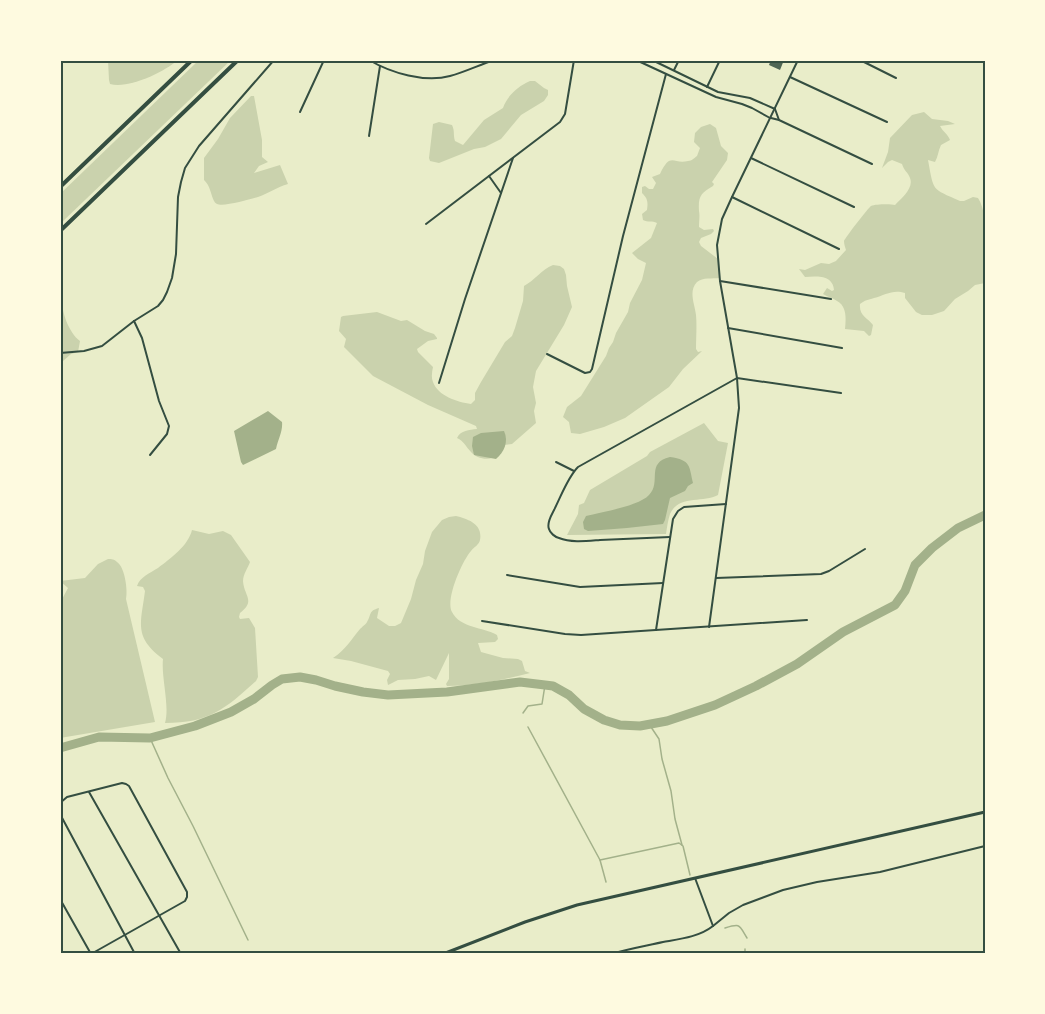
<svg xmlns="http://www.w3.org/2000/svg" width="1045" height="1014" viewBox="0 0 1045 1014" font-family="Mulish,sans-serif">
<rect width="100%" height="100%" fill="#e9edc9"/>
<g fill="#cad2ad">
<path d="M108,60H178C164,72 129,89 110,84L109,80Z"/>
<polygon points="199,60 231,60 60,224 60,194"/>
<path d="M530,81H535L544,88L548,90V95L544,101L521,115L501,139L485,147L474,149L439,163L430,161L429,158L433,124L439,122L452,125C455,131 453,135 455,141L463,145L484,120L503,108C507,96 518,86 530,81Z"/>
<path d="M251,96H254L262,140V157L268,162L259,166L254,173L280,165L288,184C277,187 269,193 258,197C250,199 224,207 217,204C211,201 212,187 204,180V158L218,139L230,118Z"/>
<path d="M924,112L932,119L948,121L955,124L940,126C943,132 948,134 950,140L941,145C938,151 938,157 935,162L928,160C934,192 931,188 960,201H964L973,197L978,198C990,216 985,261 985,283L975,285L968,291L955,299L944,311L932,315H922L916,312L905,298V293C893,289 885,295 874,298C868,300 865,300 860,304C859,316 867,317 873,325L871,335L869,336L864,331L845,329C846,319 847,306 837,301C833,298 828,297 823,294L827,288L832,291L834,290C833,275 817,276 805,277L799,269L805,270L821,263L829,264L836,261L846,250C845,247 844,244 844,241C845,238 869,207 871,206C876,204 891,204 895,205C902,198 914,188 910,178C908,172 904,171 902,164L892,160L888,162L882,168L888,152L890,138L912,115Z"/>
<path d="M710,124L716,128L721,146L728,153L727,160L712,182L714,184L713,186C701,193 698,196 699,211C700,216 699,221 699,227L704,230L713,229L714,231L711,234L701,238L699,242L701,246L718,259L720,278C712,279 703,277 697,282C688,291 695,305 696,315C697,326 696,338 696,349L698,352L702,351L683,369L669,387L625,418L604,427L580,434L571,433L569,422L563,417L567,407L581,396L606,356L609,348L613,342L616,333L628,312L630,303L642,280L646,263L638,259L632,253L651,238L657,223C652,220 648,223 643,220L642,214L647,210C648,202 648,199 642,193V187L645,186L649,189H653L656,183L652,177L660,174C671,151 673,165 688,161C692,161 694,158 697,156L700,148L694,142L695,133L701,127Z"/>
<path d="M553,265L560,266L564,269L566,275L567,286L572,307L564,325L536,371L533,387L536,403L534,411L536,423L512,444L504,445C502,448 501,452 498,454C491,462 477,459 471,452C466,447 464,441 457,438C461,430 469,430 477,429L476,426L428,405L373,376L344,347L346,339L339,331L341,317L343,316L377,312L401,321L407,320L425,331L434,334L437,338V339L428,341L417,349L418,352L433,367C432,372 431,377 433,382C438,396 457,402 471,404L475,400V393L481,382L505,342L512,336L515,328L523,301L524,286C535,280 541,270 553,265Z"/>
<path d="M60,297L62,298C61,311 69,333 80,341L78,352L71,354L63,361L60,360Z"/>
<path d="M704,423L718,441L728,443L718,495C703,503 678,495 670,514C668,520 667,527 666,534L567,535L578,514L579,505L584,503L590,490L647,456L650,452Z"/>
<path d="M456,516C468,519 483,524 480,540C479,545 474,547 471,551C462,561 445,600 452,612C460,628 483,627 497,635L498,639L495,642L478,643L481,652L503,658L518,659L522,661L525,671L530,673C502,680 476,686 447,686L446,684L449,679V653L436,680L429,676L415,679L398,680L388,685L387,680L390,674L388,671L351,661L333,658C345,650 351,640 360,629C361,628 367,623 367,622C372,614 368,611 379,608L377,618L389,626H395L401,623L411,599L416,580L423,564L425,551L432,532L442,520L449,517Z"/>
<path d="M192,530L209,534L223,531L231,535L250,562C248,568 243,574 243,581C244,596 256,601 240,613L239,617L240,619L249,618L255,628L258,677L256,681C225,709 209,723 165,723C170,706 161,677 163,659C133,637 141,623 145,591L143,587L137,586C140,577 150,573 158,568C171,558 188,546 192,530Z"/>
<path d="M108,559C112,559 114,559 117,562C125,567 128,591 126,599L155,722L60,738V624L63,619L60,603L68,588L60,581L85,578L98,564Z"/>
</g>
<g fill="#a3b18a">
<path d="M268,411L282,422C283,431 278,439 276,449L243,465L241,462L234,431Z"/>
<path d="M504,431C509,442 504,452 496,459L474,455L472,446L473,437L481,433Z"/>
<path d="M670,457C691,460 689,466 693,483L688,486L685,491L670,498L665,520L663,524L627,528L588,531L584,529L583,522L586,516C602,512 639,506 649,495C662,482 645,463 670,457Z"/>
</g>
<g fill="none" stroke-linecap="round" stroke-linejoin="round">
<g stroke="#a3b18a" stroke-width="1.5">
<polyline points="523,713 528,706 542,704 545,685"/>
<polyline points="649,724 659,739 662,759 671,791 675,819 682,845"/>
<polyline points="528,727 600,860 606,882"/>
<polyline points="150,738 168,778 193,826 248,940"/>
<polyline points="600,860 679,843 683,846 690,875"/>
<path d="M725,928C741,923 739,925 747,938"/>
<polyline points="745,949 745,954"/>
</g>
<polyline stroke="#a3b18a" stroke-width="9" points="60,748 99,737 150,738 195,726 231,712 254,699 272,685 282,679 300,677 316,680 335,686 363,692 388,695 447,692 520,682 545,685 553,686 569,695 584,709 604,720 620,725 640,726 667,721 715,705 756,686 797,664 843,632 895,605 905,591 915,565 932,548 958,528 985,515"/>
</g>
<polygon fill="#4f6655" points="771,60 784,60 780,70 769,65"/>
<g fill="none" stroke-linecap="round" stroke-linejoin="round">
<g stroke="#344e41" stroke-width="2">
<polyline points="860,60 896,78"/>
<polyline points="674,70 679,60"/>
<polyline points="790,77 887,122"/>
<polyline points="707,87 720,60"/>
<polyline points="775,109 779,120"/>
<polyline points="300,112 324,60"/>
<polyline points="771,118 779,120 872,164"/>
<polyline points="369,136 380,66"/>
<polyline points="751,158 854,207"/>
<polyline points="489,176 501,193"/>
<polyline points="732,197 839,249"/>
<polyline points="426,224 560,122 565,114 574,60"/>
<polyline points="720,281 831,299"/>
<polyline points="134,321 142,338 159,401 169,426 167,434 150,455"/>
<polyline points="728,328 842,348"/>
<polyline points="547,354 585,373 590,372 592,369 623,236 666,74"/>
<polyline points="439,383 465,299 513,158"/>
<polyline points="556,462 574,471"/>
<path d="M670,537C647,538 624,539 600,540C587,541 571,543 559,538C555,537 550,533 549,529C546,522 553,513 555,508C562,494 568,477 578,467L737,378L841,393"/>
<polyline points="507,575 580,587 663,583"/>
<polyline points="716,578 821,574 829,571 865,549"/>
<polyline points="482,621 565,634 581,635 807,620"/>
<polyline points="656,630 673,519 678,511 684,507 726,504"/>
<polyline points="89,792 181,954"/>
<polyline points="60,803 67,797 122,783 126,784 129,786 187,892 187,897 185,901 91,954"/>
<polyline points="60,814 135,954"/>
<polyline points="60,899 91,954"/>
<polyline points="713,926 729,913 743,905 783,890 817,882 880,872 985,846"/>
<path d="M611,954C628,949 645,946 663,942C680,939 699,937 713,926L695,878"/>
</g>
<g stroke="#344e41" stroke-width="2">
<path d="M369,60C391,73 425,83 450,76C465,72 479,65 494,60"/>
<polyline points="636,60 716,97 742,104 752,108 770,118"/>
<polyline points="652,60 718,92 750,98 775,109"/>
<polyline points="60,353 84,351 102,346 134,321 158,306 163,300 167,292 172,278 176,254 178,197 181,182 185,168 199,146 274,60"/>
<polyline points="709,627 739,408 737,378 720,281 717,245 722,219 732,197 798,60"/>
</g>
<polyline stroke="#344e41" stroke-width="3" points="443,954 525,922 577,905 985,812"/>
<g stroke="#344e41" stroke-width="4">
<polyline points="60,187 192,60"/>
<polyline points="60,231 238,60"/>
</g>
</g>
<rect width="1045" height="1014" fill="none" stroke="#fefae0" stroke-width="123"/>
<rect x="62" y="62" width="922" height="890" fill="none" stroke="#344e41" stroke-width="2"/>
</svg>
